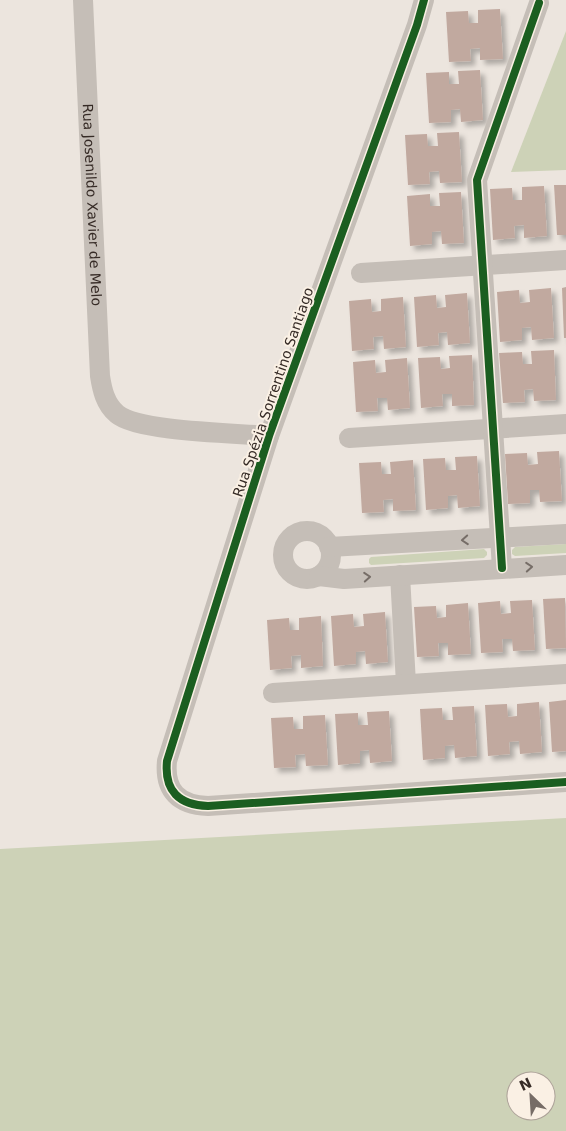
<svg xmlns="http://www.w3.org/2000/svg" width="566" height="1131" viewBox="0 0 566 1131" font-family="'DejaVu Sans',sans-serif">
<defs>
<filter id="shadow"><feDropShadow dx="4.5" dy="4.5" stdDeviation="2.5" flood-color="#0004"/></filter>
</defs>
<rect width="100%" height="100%" fill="#ece5de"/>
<g fill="#cdd2b7" fill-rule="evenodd">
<polygon points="566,31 566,170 511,172"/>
<polygon points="566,544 566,553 515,556 512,554 512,550 515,547"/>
<polygon points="484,549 487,552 487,555 484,558 371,565 369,563 369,559 371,557"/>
<path d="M566,818V1131H0V849ZM516,1081H546V1111H516Z"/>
</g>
<g fill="#c1a99f" filter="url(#shadow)">
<polygon points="500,9 503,59 480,60 480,48 470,49 471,61 449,62 446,12 468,11 469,23 478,23 478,10"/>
<polygon points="480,70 483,120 461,122 460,109 451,110 451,122 429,123 426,73 449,72 449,84 459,84 458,71"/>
<polygon points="459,132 462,182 440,183 439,171 429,172 430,184 408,185 405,135 427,134 428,146 438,146 437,133"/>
<polygon points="554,185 566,185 566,235 557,235"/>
<polygon points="544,186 547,236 524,238 524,225 514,226 515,238 493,240 490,189 512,188 513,200 522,200 522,187"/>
<polygon points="461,192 464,243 442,244 441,231 432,232 432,244 410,246 407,196 430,194 430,206 440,206 439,193"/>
<polygon points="566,287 566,338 564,338 562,288"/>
<polygon points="551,288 554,338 532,340 531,327 522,328 522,340 500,342 497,292 519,290 520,303 530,302 529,290"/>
<polygon points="467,293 470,343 448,345 447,332 438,333 439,345 417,347 414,297 436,295 437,308 446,307 445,295"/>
<polygon points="403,297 406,347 384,349 383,336 373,337 374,349 352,351 349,301 371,299 372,312 381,311 381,299"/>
<polygon points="554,350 556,400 534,401 533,389 524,390 525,402 503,403 499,353 522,352 523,364 532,364 531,351"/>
<polygon points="472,355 474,405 452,406 452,394 442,394 443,406 421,408 418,358 440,357 441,369 450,368 449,356"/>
<polygon points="407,358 410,408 388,410 387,398 377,398 378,411 356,412 353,362 375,360 376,373 386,372 385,360"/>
<polygon points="559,451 562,501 540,502 539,490 530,490 530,503 508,504 505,454 527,453 528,465 538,464 537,452"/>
<polygon points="477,456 480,506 458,508 457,495 448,496 448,508 426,510 423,459 445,458 446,470 456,470 455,457"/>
<polygon points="413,460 416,510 393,511 393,499 383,500 384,512 362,513 359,463 381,462 382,474 391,474 390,462"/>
<polygon points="565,598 566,648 546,649 543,599"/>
<polygon points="532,600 535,650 513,651 512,639 502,639 503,652 481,653 478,603 500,601 501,614 511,613 510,601"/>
<polygon points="468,603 471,654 448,655 448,643 438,643 439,656 417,657 414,607 436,606 437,618 446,617 446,605"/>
<polygon points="385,612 388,662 366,664 365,651 356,652 356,664 334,666 331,616 353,614 354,627 364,626 363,614"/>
<polygon points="321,616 323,666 301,668 301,655 291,656 292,668 270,670 267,620 289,618 290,630 299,630 299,618"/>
<polygon points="566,700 566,751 552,752 549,702"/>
<polygon points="539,702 542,752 520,754 519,741 509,742 510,754 488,756 485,705 507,704 508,717 517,716 517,704"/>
<polygon points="474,706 477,756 455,758 454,745 445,746 445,758 423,760 420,709 442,708 443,720 453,720 452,707"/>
<polygon points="389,711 392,761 370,763 369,750 360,751 360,763 338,765 335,714 358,713 358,725 368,725 367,712"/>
<polygon points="325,715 328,765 306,766 305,754 295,755 296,767 274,768 271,718 293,717 294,729 303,729 303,716"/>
</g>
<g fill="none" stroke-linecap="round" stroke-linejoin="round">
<g stroke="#c5beb7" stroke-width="20">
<path id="s1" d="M83,0L100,376C102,389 105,404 117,414C138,432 237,433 269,436"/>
<path d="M424,0L417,25L269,436L167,761C164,791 179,805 208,806L566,782"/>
<polyline points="361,273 566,260"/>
<polyline points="349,438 566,424"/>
<circle cx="307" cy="555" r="24"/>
<polyline points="329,547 566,534"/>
<polyline points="502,568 477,180 539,3"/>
<polyline points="400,575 406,684"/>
<polyline points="319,576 344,579 566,565"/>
<polyline points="273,693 566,674"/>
</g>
<defs>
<g id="cycleway">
<path d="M424,0L417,25L269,436L167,761C164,791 179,805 208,806L566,782"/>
<polyline points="502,568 477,180 539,3"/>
</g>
</defs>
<use href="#cycleway" stroke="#faf0e4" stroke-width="11"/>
<use href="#cycleway" stroke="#1b5e20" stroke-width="8"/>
</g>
<defs><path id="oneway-chevron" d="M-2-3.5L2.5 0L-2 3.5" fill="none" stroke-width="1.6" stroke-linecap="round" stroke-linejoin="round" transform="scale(1.25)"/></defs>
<g stroke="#766d67">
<use href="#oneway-chevron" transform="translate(465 540) rotate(176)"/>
<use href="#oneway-chevron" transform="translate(529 567) rotate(-4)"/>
<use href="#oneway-chevron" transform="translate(367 577) rotate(-4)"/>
</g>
<g text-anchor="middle" stroke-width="4" stroke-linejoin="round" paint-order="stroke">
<g font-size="14" fill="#362b26" stroke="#faf0e4">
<text dy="5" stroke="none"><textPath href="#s1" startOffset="205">Rua Josenildo Xavier de Melo</textPath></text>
<text transform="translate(273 392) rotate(-71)" y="5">Rua Spézia Sorrentino Santiago</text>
</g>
</g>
<g transform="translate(531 1096) rotate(335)"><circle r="24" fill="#faf0e4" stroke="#aca198"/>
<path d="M0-4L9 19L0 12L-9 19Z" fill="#766c66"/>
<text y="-8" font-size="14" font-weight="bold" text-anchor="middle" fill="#362b26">N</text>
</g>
</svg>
